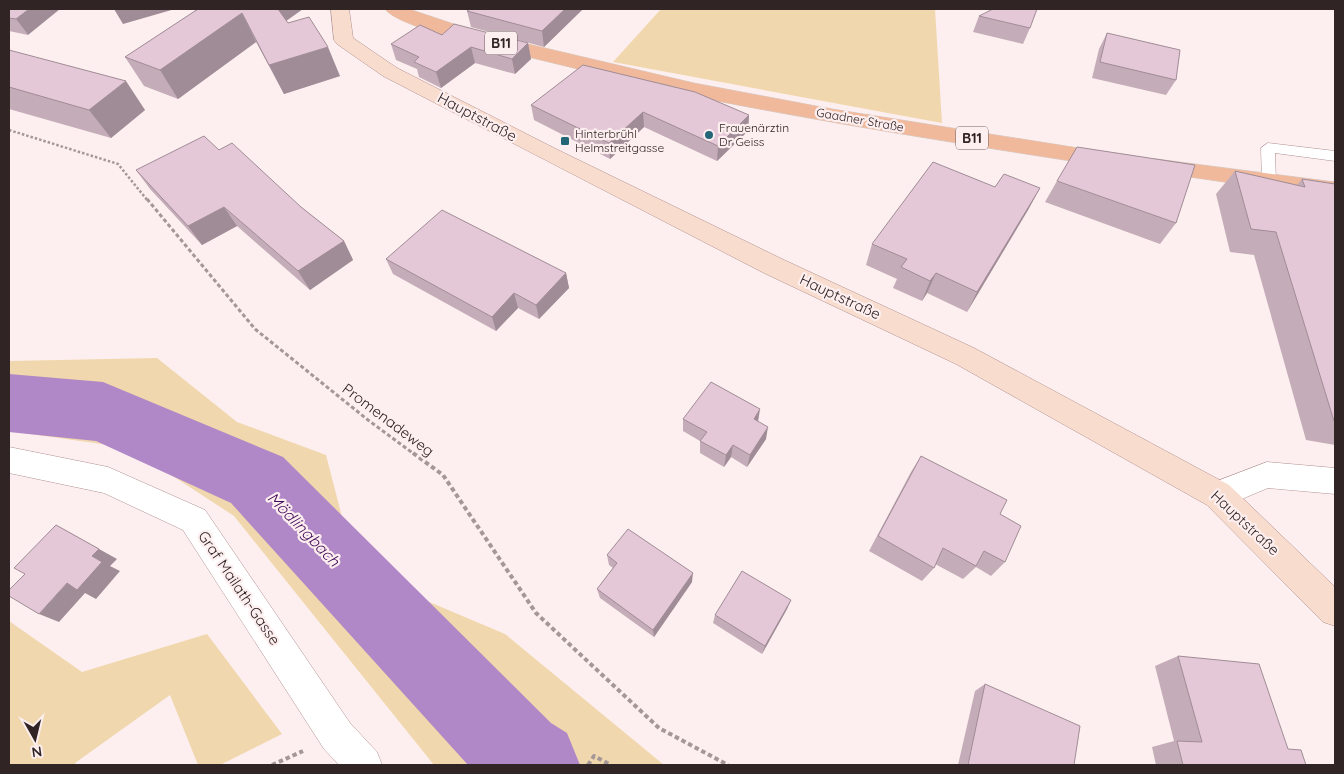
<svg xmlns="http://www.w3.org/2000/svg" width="1344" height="774" viewBox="0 0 1344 774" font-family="Quicksand,sans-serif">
<rect width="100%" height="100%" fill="#fdefef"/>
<g fill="#f0d7ad">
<polygon points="661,9 935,9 942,123 613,62"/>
<polygon points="157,358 237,422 326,455 356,571 505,634 664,765 434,765 234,516 130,448 9,431 9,361"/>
<polygon points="9,621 82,672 207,634 282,734 220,765 198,765 170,695 75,763 76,765 9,765"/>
</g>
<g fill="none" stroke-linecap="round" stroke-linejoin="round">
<polygon fill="#b088c7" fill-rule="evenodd" points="9,374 103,382 283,457 551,723 567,733 580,765 468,765 231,503 96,441 9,432"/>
<defs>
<polygon id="lane" points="1268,143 1335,151 1335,161 1275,153 1276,181 1269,186 1262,181 1261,148"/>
<g id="street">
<polygon points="9,447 108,467 205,510 350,723 377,752 382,765 339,765 324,749 183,530 104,493 9,473"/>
<polygon points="1267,462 1335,468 1335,494 1268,488 1218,509 1207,505 1203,495 1207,485"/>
</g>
<polygon id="secondary" points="331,9 349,9 353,38 397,68 556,149 782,259 974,348 1229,485 1335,587 1335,626 1323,622 1207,505 956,364 764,273 383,76 337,44 334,40"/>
<g id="primary">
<path d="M385,9H409L481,33L694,83L832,109L1110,153L1118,155L1121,160L1118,165L1110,167C972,146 834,124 696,97C637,84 579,69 520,55C495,49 397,27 385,9Z"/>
<polygon points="1156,159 1335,182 1335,198 1148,171 1145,166 1148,161"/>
</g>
</defs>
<use href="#lane" stroke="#b19192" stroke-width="1"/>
<use href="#street" stroke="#b19192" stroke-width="1"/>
<use href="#secondary" stroke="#b19192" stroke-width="1"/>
<use href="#primary" stroke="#d2cfcf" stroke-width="1"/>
<polyline stroke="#a59797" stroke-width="2.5" stroke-dasharray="2.5 2" stroke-linecap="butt" points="9,130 118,164 148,201"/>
<polyline stroke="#a59797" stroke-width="3" stroke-dasharray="4 2.5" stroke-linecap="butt" points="147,199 255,329 368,420 414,454"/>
<g stroke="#a59797" stroke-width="4" stroke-dasharray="4.5 3" stroke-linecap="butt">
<polyline points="413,453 443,475 536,613 659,728 728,765"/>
<polyline points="272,765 303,751"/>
<polyline points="588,765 594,756 611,765"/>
</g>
<use href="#lane" fill="#fff" fill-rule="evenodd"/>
<use href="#street" fill="#fff" fill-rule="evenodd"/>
<use href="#secondary" fill="#f8dccd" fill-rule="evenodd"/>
<use href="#primary" fill="#f1b99b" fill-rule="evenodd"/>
</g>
<g fill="#c5acb9">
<polygon points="9,9 28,35 9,31"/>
<polygon points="198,9 286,21 340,76 284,94 256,42 178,99 144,86 125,57"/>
<polygon points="470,9 583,9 544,47 471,27 467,11"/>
<polygon points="979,16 1030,28 1023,44 973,32"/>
<polygon points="1107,33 1176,80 1166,95 1092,78 1099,49"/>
<polygon points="442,35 528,43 531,59 515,74 475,63 441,88 419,77 417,69 396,60 391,44"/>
<polygon points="9,50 145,110 111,138 9,109"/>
<polygon points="531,105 749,115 748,131 717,161 644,127 610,159 534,120"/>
<polygon points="219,150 301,207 344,241 353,260 310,290 237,226 202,245 150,189 136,170"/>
<polygon points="1235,171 1297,185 1302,179 1335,184 1335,445 1306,440 1254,255 1230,252 1216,194"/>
<polygon points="1057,181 1176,223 1160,244 1045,202"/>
<polygon points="995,187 1040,188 1028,210 967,312 927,293 922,301 893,288 897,279 866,265 872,244"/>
<polygon points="386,259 566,273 569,288 539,319 518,308 496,331 393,274"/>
<polygon points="683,419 758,421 766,439 747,467 731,457 724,467 700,453 700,441 683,431"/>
<polygon points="921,456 1005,562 991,576 976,567 963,579 935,564 934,568 922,581 869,551 911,472"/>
<polygon points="607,555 692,582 654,637 600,598 597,589 613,568 609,565"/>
<polygon points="791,600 787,609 762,654 713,623 715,615"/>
<polygon points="1178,656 1288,749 1306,765 1156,765 1152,747 1174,741 1155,666"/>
<polygon points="985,684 1074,765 958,765 975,691"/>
</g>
<g fill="#a08c96">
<polygon points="29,9 60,9 28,35 16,19"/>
<polygon points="114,9 175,9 123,24"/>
<polygon points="275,9 303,9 282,24"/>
<polygon points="565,9 583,9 544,47 542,31"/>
<polygon points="242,13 256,42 178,99 160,70"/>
<polygon points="528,43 531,59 515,74 512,59"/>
<polygon points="328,47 340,76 284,94 269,65"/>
<polygon points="471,47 475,63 441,88 436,72"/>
<polygon points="126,81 145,110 111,138 89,110"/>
<polygon points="643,112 644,127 610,159 609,143"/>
<polygon points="749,115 748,131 717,161 718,146"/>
<polygon points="1040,188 1028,210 967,312 977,292"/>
<polygon points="224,207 237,226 202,245 188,226"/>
<polygon points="344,241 353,260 310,290 298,271"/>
<polygon points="566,273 569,288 539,319 536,305"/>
<polygon points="936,273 927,293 922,301 930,281"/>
<polygon points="514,293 518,308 496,331 492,317"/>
<polygon points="760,409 758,422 754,419"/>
<polygon points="768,427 766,439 747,467 750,455"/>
<polygon points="733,445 731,457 724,467 726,455"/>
<polygon points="56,525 117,559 110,566 120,571 96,599 85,593 59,622 39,614 92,556"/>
<polygon points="693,573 692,582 654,637 653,630"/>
<polygon points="791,600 787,609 762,654 765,646"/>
</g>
<g fill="#e5c8d7" stroke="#a08c96">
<polygon points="9,9 29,9 16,19 9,18"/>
<polygon points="198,9 278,9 288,23 309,17 328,47 269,65 242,13 160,70 125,57"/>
<polygon points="470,9 565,9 542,31 467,11"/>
<polygon points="993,9 1037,9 1030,28 979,16"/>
<polygon points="454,24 528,43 512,59 471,47 436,72 414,62 419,57 391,44 420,25 442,35"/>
<polygon points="1107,33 1180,50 1176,80 1100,62"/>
<polygon points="9,50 126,81 89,110 9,87"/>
<polygon points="583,65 695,92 749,115 718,146 643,112 609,143 531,105"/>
<polygon points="204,136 219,150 232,143 301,207 344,241 298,271 224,207 188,226 136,170"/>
<polygon points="1077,147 1195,165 1176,223 1057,181"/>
<polygon points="933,162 995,187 1004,174 1040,188 977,292 936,273 930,281 901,267 907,259 872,244"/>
<polygon points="1235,171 1305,187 1302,179 1335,184 1335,421 1334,421 1276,232 1251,229"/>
<polygon points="442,210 566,273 536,305 514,293 492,317 386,259"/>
<polygon points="711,382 760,409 754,419 768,427 750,455 733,445 726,455 700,441 707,432 683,419"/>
<polygon points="921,456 1007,500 1000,514 1021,526 1005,562 984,551 976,566 943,548 934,568 878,536"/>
<polygon points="56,525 99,549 92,556 102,562 77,590 67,583 39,614 9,596 9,590 25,574 14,568"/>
<polygon points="628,529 693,573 653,630 597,589 617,563 607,555"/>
<polygon points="742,571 791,600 765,646 715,615"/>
<polygon points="1178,656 1259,664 1288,749 1301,750 1306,765 1183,765 1177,741 1202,742"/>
<polygon points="985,684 1080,726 1074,765 968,765"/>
</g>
<g fill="#267" stroke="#fdefef" stroke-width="2">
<circle cx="709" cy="135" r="5"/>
<rect x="560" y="136" width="10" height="10" rx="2.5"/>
</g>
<g text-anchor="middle" stroke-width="4.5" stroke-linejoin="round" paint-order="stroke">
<g font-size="12" fill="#312424" stroke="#fdefef">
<text transform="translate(860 120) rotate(10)" y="4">Gaadner Straße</text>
</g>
<g font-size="12" fill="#312424" stroke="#fdefef" text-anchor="start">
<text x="719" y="132">Frauenärztin<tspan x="719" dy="14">Dr Geiss</tspan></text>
<text x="575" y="138">Hinterbrühl<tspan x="575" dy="14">Helmstreitgasse</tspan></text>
</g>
<g fill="#fdefef" stroke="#6e6161" stroke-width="1">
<rect x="485" y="31.5" width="32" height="23" rx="4"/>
<rect x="956" y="126.5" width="32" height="23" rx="4"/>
</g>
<g font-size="14" font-weight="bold" fill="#312424">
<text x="501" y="48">B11</text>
<text x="972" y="143">B11</text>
</g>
<g font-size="15" fill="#312424" stroke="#fdefef">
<text transform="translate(477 117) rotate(28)" y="5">Hauptstraße</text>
<text transform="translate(840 297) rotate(25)" y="5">Hauptstraße</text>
<text transform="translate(388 420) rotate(37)" y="5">Promenadeweg</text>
<text transform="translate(1245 523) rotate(43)" y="5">Hauptstraße</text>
<text transform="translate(239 588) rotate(56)" y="5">Graf Mailath-Gasse</text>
</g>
<g font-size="16" font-style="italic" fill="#430c5a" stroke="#fdefef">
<text transform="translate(304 529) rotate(46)" y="6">Mödlingbach</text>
</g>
</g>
<rect width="1344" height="774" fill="none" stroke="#312424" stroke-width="20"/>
<g transform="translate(35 739) rotate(172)" stroke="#fdefef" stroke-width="4" paint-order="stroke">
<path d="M0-4L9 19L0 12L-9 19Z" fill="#312424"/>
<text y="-8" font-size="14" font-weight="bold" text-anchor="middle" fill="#312424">N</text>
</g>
</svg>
